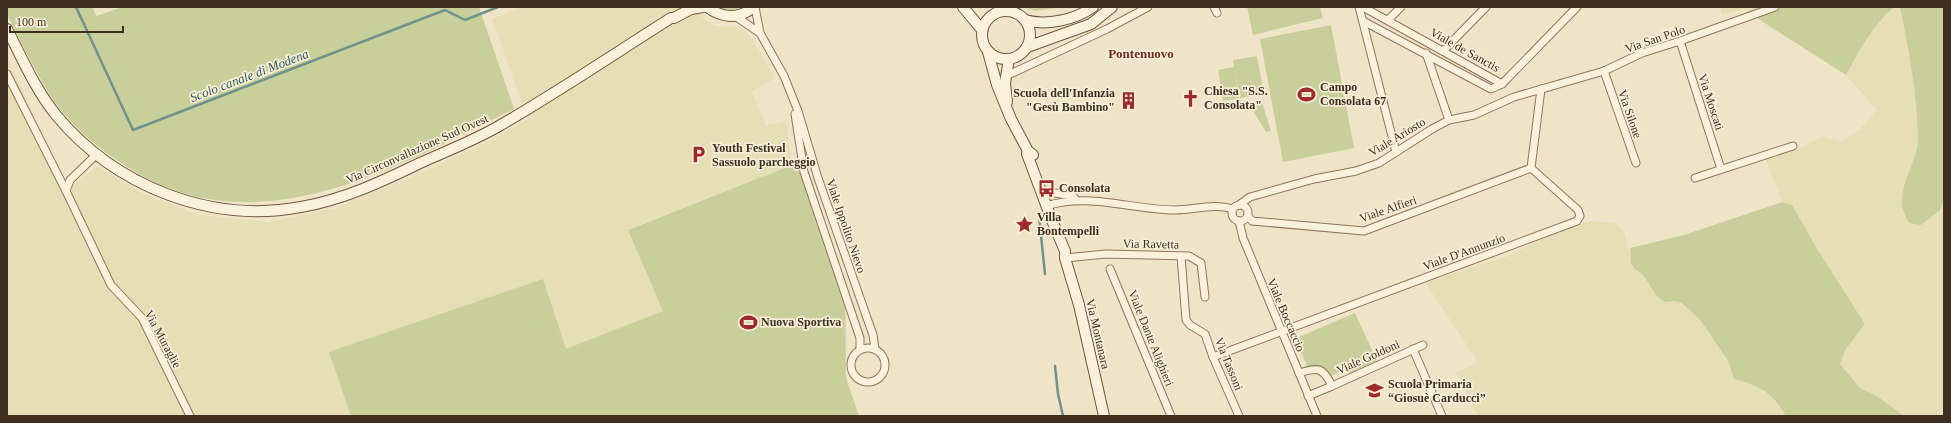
<svg xmlns="http://www.w3.org/2000/svg" width="1951" height="423" viewBox="0 0 1951 423" font-family="Georgia,serif">
<rect width="100%" height="100%" fill="#f0e4c8"/>
<g fill="#e6deb5">
<polygon points="522,7 695,7 697,13 715,26 736,27 750,35 775,78 752,92 766,126 786,121 792,165 628,229 663,311 566,350 587,416 7,416 7,55 66,191 97,166 139,192 199,215 269,222 336,208 409,178 490,141 528,119 492,19"/>
<polygon points="1721,7 1771,7 1752,15 1746,9 1722,14"/>
<polygon points="1894,7 1900,7 1905,29 1914,81 1918,140 1912,166 1904,188 1940,210 1944,201 1944,416 1904,416 1877,396 1860,388 1840,364 1846,349 1865,324 1819,252 1792,205 1782,202 1766,160 1799,149 1823,136 1841,142 1860,129 1877,110 1846,75 1867,37 1881,17"/>
<polygon points="1591,221 1615,223 1625,234 1631,263 1635,269 1643,275 1656,295 1664,302 1675,301 1682,303 1701,321 1728,361 1734,379 1758,386 1771,396 1786,416 1478,416 1456,373 1478,362 1425,282 1509,256 1546,236"/>
</g>
<g fill="#c9cf9b">
<path d="M7,7H93L96,16L123,7H479L514,109C395,168 257,249 129,168C100,150 73,128 54,101C36,74 22,43 7,15Z"/>
<polygon points="716,7 744,7 731,11"/>
<polygon points="1022,7 1063,7 1036,11"/>
<polygon points="1247,7 1320,7 1323,18 1253,35"/>
<path d="M1771,7H1894C1872,25 1860,50 1846,75L1752,15Z"/>
<path d="M1900,7H1944V201L1940,210L1921,225L1909,223C1907,219 1904,214 1903,209C1897,188 1918,160 1918,138C1917,94 1909,50 1900,7Z"/>
<polygon points="1331,25 1354,148 1283,162 1260,39"/>
<polygon points="1257,56 1264,94 1240,98 1234,68 1239,99 1223,101 1218,70 1234,67 1233,60"/>
<polygon points="1262,102 1271,131 1266,132 1249,104"/>
<polygon points="792,165 808,176 845,283 846,378 859,416 351,416 329,352 543,279 566,349 663,311 628,230"/>
<path d="M1782,202L1792,205L1819,252L1865,324L1846,349L1840,364L1860,388L1877,396L1904,416H1786C1772,392 1760,386 1734,379L1728,361L1701,321L1682,303L1675,301L1664,302L1656,295L1643,275L1635,269L1631,263L1630,248L1684,235Z"/>
<path d="M1355,313L1377,361L1350,373L1347,368L1331,376C1324,367 1319,366 1308,367L1294,339Z"/>
</g>
<g fill="none" stroke-linecap="round" stroke-linejoin="round">
<g stroke="#6f938a" stroke-width="2.5">
<polyline points="76,7 133,130 445,10 465,20 498,7"/>
<polyline points="1039,216 1045,274"/>
<polyline points="1055,366 1058,394 1063,416"/>
</g>
<defs>
<g id="street">
<polyline points="755,7 760,33 784,76 798,111 818,178 873,335 875,349"/>
<polyline points="1214,7 1217,13"/>
<polyline points="1359,7 1396,152"/>
<polyline points="1363,7 1502,84"/>
<polyline points="735,16 760,33"/>
<polyline points="1388,20 1401,7"/>
<polyline points="1363,21 1491,89 1502,84 1577,7"/>
<polyline points="1680,41 1721,169"/>
<polyline points="1443,51 1486,7"/>
<polyline points="1426,53 1449,120"/>
<polyline points="1604,71 1636,163"/>
<polyline points="7,74 66,191 111,285 142,318 190,416"/>
<polyline points="1006,76 1107,29 1148,7"/>
<polyline points="795,114 804,172 860,338 860,349"/>
<polyline points="1695,178 1793,146"/>
<polyline points="66,191 70,180 97,154"/>
<polyline points="1048,192 1073,196 1075,199"/>
<circle cx="1240" cy="213" r="8"/>
<polyline points="1239,205 1250,197 1314,179 1356,171 1379,163 1432,129 1449,120 1474,115 1514,97 1604,71 1642,53 1680,41 1775,7"/>
<path d="M1046,206C1088,192 1132,210 1175,210C1194,210 1214,203 1233,209"/>
<polyline points="1248,216 1252,221 1364,231 1531,168"/>
<polyline points="1239,221 1243,238 1317,416"/>
<polyline points="1181,256 1186,320 1190,325 1205,334 1213,357 1239,416"/>
<polyline points="1065,258 1106,254 1189,256 1201,263 1205,297"/>
<polyline points="1110,269 1171,416"/>
<circle cx="868" cy="365" r="17"/>
<polyline points="1413,349 1442,416"/>
<polyline points="1213,357 1577,221 1580,216 1578,210 1531,168 1541,89"/>
<path d="M1299,373C1318,367 1323,367 1332,386L1308,396"/>
<polyline points="1332,386 1423,345"/>
</g>
<g id="secondary">
<path d="M707,7C722,18 739,20 753,7"/>
<polyline points="963,7 982,30"/>
<circle cx="1006" cy="35" r="24"/>
<path d="M1025,20C1046,26 1075,20 1093,7"/>
<path d="M7,29C22,58 35,89 56,115C115,186 210,224 301,207C343,200 383,181 420,163C447,151 475,140 499,126C558,92 614,54 671,18H674L691,9L703,7"/>
<polyline points="1027,47 1091,24 1112,7"/>
<polyline points="988,52 997,85 1011,119 1028,151 1033,155"/>
<polyline points="1007,102 1005,83 1009,59"/>
<polyline points="1028,151 1027,154 1051,218 1065,251 1065,258 1079,305 1104,416"/>
</g>
</defs>
<use href="#street" stroke="#8d765c" stroke-width="9"/>
<use href="#secondary" stroke="#6f573f" stroke-width="12"/>
<use href="#street" stroke="#faf1dc" stroke-width="7"/>
<use href="#secondary" stroke="#faf1dc" stroke-width="10"/>
</g>
<defs>
<symbol id="stadium-bare" viewBox="-9 -9 18 18"><path d="M0-5a6.5 5 0 1 0 0 10a6.5 5 0 1 0 0-10ZM-3.5-1.8h7v3.6h-7Z" fill="#9e2a2b" stroke="#f7eed8" stroke-width="2.5" paint-order="stroke"/></symbol>
<symbol id="church-bare" viewBox="-9 -9 18 18"><path d="M-1.2-6h2.4v3.5h3.3v2.4h-3.3V6h-2.4V-.1h-3.3v-2.4h3.3Z" fill="#9e2a2b" stroke="#f7eed8" stroke-width="2.5" paint-order="stroke"/></symbol>
<symbol id="building-bare" viewBox="-9 -9 18 18"><path d="M-4-6H4V6H1V3H-1V6H-4ZM-2.5-4.3h1.7v1.8h-1.7ZM.8-4.3h1.7v1.8H.8ZM-2.5-1h1.7V.8h-1.7ZM.8-1h1.7V.8H.8Z" fill="#9e2a2b" stroke="#f7eed8" stroke-width="2.5" paint-order="stroke"/></symbol>
<symbol id="parking-bare" viewBox="-9 -9 18 18"><path d="M-3.5-5.5H1a3.5 3.5 0 0 1 0 7H-1V5.5H-3.5ZM-1-3.4V-.6H.8a1.4 1.4 0 0 0 0-2.8Z" fill="#9e2a2b" stroke="#f7eed8" stroke-width="2.5" paint-order="stroke"/></symbol>
<symbol id="bus-bare" viewBox="-9 -9 18 18"><path d="M-5-6H5V4H4V6H2V4H-2V6H-4V4H-5ZM-3.5-4V0h7V-4ZM-3.5 1.2v1.5H-2V1.2ZM2 1.2v1.5H3.5V1.2Z" fill="#9e2a2b" stroke="#f7eed8" stroke-width="2.5" paint-order="stroke"/></symbol>
<symbol id="sight-bare" viewBox="-9 -9 18 18"><path d="M0-6L1.8-2.2L6-1.7L2.9 1.2L3.7 5.4L0 3.3L-3.7 5.4L-2.9 1.2L-6-1.7L-1.8-2.2Z" fill="#9e2a2b" stroke="#f7eed8" stroke-width="2.5" paint-order="stroke"/></symbol>
<symbol id="school-bare" viewBox="-9 -9 18 18"><path d="M0-5L7-2L0 1L-7-2ZM-4 1L0 2.5L4 1V4Q0 6-4 4Z" fill="#9e2a2b" stroke="#f7eed8" stroke-width="2.5" paint-order="stroke"/></symbol>
</defs>
<g fill-rule="evenodd">
<use href="#stadium-bare" x="1294" y="82" width="25" height="25"/>
<use href="#church-bare" x="1178" y="86" width="25" height="25"/>
<use href="#building-bare" x="1116" y="88" width="25" height="25"/>
<use href="#parking-bare" x="686" y="142" width="25" height="25"/>
<use href="#bus-bare" x="1034" y="176" width="25" height="25"/>
<use href="#sight-bare" x="1012" y="212" width="25" height="25"/>
<use href="#stadium-bare" x="736" y="310" width="25" height="25"/>
<use href="#school-bare" x="1362" y="378" width="25" height="25"/>
</g>
<g text-anchor="middle" stroke-width="3.5" stroke-linejoin="round" paint-order="stroke">
<g font-size="12" fill="#3d2e20" stroke="#f7eed8">
<text transform="translate(1655 39) rotate(-19)" y="4">Via San Polo</text>
<text transform="translate(1465 50) rotate(29)" y="4">Viale de Sanctis</text>
<text transform="translate(1711 102) rotate(72)" y="4">Via Moscati</text>
<text transform="translate(1630 114) rotate(71)" y="4">Via Silone</text>
<text transform="translate(1397 137) rotate(-31)" y="4">Viale Ariosto</text>
<text transform="translate(417 149) rotate(-24)" y="4">Via Circonvallazione Sud Ovest</text>
<text transform="translate(1388 209) rotate(-19)" y="4">Viale Alfieri</text>
<text transform="translate(846 226) rotate(71)" y="4">Viale Ippolito Nievo</text>
<text transform="translate(1151 244) rotate(1)" y="4">Via Ravetta</text>
<text transform="translate(1464 252) rotate(-20)" y="4">Viale D'Annunzio</text>
<text transform="translate(1286 315) rotate(67)" y="4">Viale Boccaccio</text>
<text transform="translate(1098 334) rotate(77)" y="4">Via Montanara</text>
<text transform="translate(1151 338) rotate(68)" y="4">Viale Dante Alighieri</text>
<text transform="translate(163 339) rotate(62)" y="4">Via Muraglie</text>
<text transform="translate(1368 357) rotate(-24)" y="4">Viale Goldoni</text>
<text transform="translate(1229 364) rotate(68)" y="4">Via Tassoni</text>
</g>
<g font-size="12" font-weight="bold" fill="#3d2e20" stroke="#f7eed8" text-anchor="start">
<text x="1320" y="91">Campo<tspan x="1320" dy="14">Consolata 67</tspan></text>
<text x="1204" y="95">Chiesa "S.S.<tspan x="1204" dy="14">Consolata"</tspan></text>
<text x="1115" y="97" text-anchor="end">Scuola dell'Infanzia<tspan x="1115" dy="14">"Gesù Bambino"</tspan></text>
<text x="712" y="152">Youth Festival<tspan x="712" dy="14">Sassuolo parcheggio</tspan></text>
<text x="1059" y="192">Consolata</text>
<text x="1037" y="221">Villa<tspan x="1037" dy="14">Bontempelli</tspan></text>
<text x="761" y="326">Nuova Sportiva</text>
<text x="1388" y="388">Scuola Primaria<tspan x="1388" dy="14">“Giosuè Carducci”</tspan></text>
</g>
<g font-size="13" font-weight="bold" fill="#6b2e1e" stroke="#f7eed8">
<text x="1141" y="58">Pontenuovo</text>
</g>
<g font-size="13" font-style="italic" fill="#2f5d5a" stroke="#f7eed8">
<text transform="translate(249 75) rotate(-21)" y="5">Scolo canale di Modena</text>
</g>
</g>
<rect width="1951" height="423" fill="none" stroke="#3d2e20" stroke-width="16"/>
<path d="M10 26v6h113v-6" fill="none" stroke="#3d2e20" stroke-width="2"/>
<text x="16" y="26" font-size="12" fill="#3d2e20" stroke="#f7eed8" stroke-width="3" paint-order="stroke">100 m</text>
</svg>
